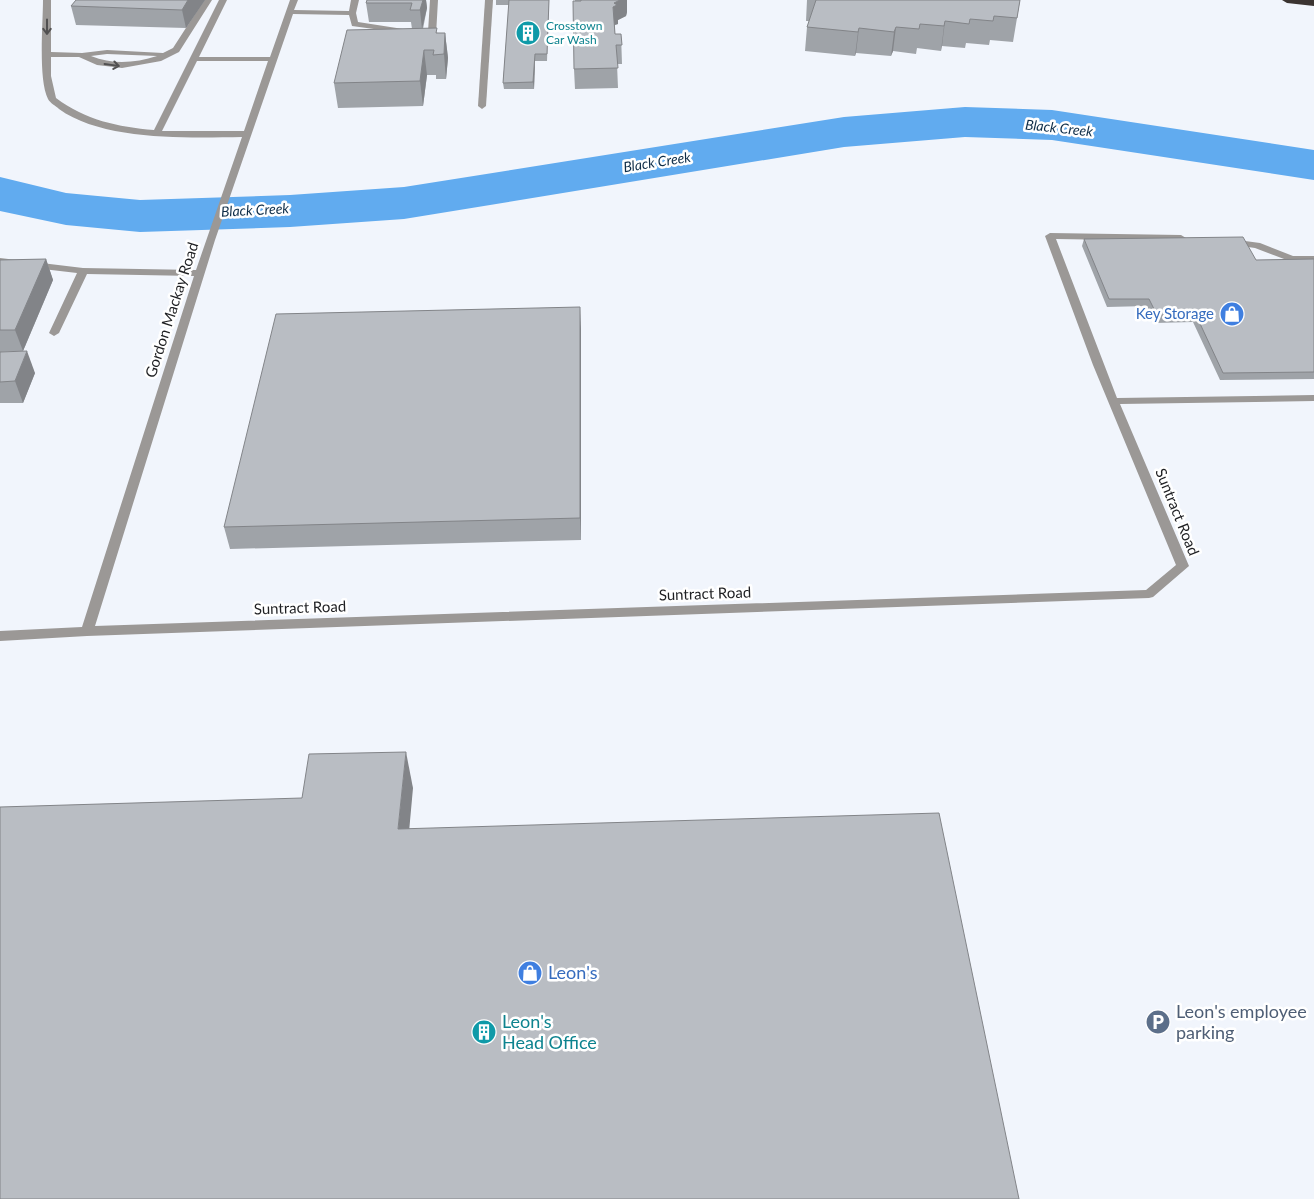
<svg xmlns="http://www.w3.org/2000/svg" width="1314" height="1199" viewBox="0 0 1314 1199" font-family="Lato,sans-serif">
<rect width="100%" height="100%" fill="#f1f5fc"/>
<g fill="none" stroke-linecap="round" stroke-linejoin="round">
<polygon fill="#61abef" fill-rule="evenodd" points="965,107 1052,110 1314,150 1314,180 1052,140 965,137 844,147 404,219 290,227 140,232 66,225 0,211 0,177 66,193 140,200 290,195 404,187 844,117"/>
<g fill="#9b9896" fill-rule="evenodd">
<path d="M43,0H51V52L82,53L107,50L163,53L173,48L204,0H212L179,52L161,61L122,68L97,65L79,57H51V76L56,98C85,120 118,127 154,130L219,0H227L199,57H270L290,0H298L294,10L349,11L351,0H359L356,13L358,22L403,29L407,31L403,33L352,26L349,15L293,14L215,240L95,626L1146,590L1176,565L1093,365L1045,236L1050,233L1181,235L1186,238L1181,241L1056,239L1117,398L1314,395V401L1120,404L1189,566L1153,597L1149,598L87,636L0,641V631L82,627L194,276L87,274L59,333L54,336L49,333L77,273L0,264V258L83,268L196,270L242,137C189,138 103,141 59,109C56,106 50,103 48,99C38,79 43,24 43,0ZM107,54L157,56C135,63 113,65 91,56ZM197,61H268L244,131H162Z"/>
<polygon points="430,0 438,0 436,35 432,37 419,34 423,32 428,32"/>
<polygon points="485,0 493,0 486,106 482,109 478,106"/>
<polygon points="1230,239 1260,243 1293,256 1314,256 1314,262 1292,262 1255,248 1227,244 1227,240"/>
</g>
<polygon fill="#3b3431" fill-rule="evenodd" points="1282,0 1314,0 1314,6 1287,3"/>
</g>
<g fill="#9fa3a8">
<polygon points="76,0 205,0 186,28 76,25 71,6"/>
<polygon points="426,0 427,8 423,29 438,33 445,33 448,58 446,79 436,79 436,75 427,75 423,106 338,108 334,83 412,29 411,22 369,22 366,3"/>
<polygon points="496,0 549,0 547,61 535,61 534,89 504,89 503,83 509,5 496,5"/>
<polygon points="575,0 627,0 627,12 626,16 618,20 618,24 615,25 615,34 621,34 622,64 617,64 618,88 575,89 574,69"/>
<polygon points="807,0 1020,0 1013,42 990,40 989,45 966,43 965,48 942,46 941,51 917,48 916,54 893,51 891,56 856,53 855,56 805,51 807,27 809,21 806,21"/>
<polygon points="1084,239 1256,260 1314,259 1314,379 1220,380 1193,322 1155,323 1147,306 1107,307 1082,246"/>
<polygon points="46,259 53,280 23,351 0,352 0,260"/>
<polygon points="581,329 581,540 230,549 224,527"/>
<polygon points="0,352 35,373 23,403 0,403"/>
</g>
<g fill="#828488">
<polygon points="188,0 205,0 186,28 182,10"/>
<polygon points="423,0 426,0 427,8 422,29 420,10"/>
<polygon points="620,0 627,0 627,12 626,16 618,20 618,24 614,25 613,7 614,3"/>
<polygon points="945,21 942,46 941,51 944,26"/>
<polygon points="896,27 893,51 891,56 894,32"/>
<polygon points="859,28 856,53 855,56 858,32"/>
<polygon points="445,33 448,58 446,79 444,54"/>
<polygon points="424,50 427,75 423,106 420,81"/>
<polygon points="535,54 535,61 534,89 533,82"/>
<polygon points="46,259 53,280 23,351 15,330"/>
<polygon points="580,307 581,329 581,540 580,518"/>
<polygon points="27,351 35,373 23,403 15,381"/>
<polygon points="406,752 413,788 406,865 398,829"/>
</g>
<g fill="#b9bdc3" stroke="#828488">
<polygon points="76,0 188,0 182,10 71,6"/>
<polygon points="367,0 423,0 420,10 410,10 412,3 366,3"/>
<polygon points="509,0 549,0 547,54 535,54 533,82 503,83"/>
<polygon points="581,0 620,0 614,3 617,5 613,7 615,34 621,34 622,45 616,45 618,68 574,69 573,1 581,1"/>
<polygon points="816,0 1020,0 1017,18 994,16 993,21 970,19 969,24 945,21 944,26 920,24 919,29 896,27 894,32 859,28 858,32 807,27"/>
<polygon points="437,28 436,33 445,33 444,54 433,55 434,50 424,50 420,81 334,83 347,30"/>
<polygon points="1243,237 1256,260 1314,259 1314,372 1223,373 1196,315 1157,315 1149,299 1109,299 1084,239"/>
<polygon points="46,259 15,330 0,330 0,260"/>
<polygon points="580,307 580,518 224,527 276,314"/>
<polygon points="27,351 15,381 0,382 0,352"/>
<polygon points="406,752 398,829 939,813 1019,1199 0,1199 0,807 302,798 309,754"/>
</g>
<defs><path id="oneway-shaft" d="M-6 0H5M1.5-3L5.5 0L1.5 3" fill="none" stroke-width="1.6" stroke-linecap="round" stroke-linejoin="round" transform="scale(1.25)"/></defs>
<g stroke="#515051">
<use href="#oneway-shaft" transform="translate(47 27) rotate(90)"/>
<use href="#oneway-shaft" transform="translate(112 65) rotate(8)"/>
</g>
<defs>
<symbol id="building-disc" viewBox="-11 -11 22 22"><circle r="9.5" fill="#0f9aa8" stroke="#fff"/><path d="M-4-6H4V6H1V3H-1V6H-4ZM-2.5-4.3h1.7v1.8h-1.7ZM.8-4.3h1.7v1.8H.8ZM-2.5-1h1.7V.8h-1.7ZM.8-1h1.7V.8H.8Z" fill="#fff"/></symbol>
<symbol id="shop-disc" viewBox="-11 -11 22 22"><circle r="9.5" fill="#3f7fe0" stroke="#fff"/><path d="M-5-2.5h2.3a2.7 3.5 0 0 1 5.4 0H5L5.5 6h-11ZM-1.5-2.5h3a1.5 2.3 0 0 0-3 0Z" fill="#fff"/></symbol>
<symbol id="parking-disc" viewBox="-11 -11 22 22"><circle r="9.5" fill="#5c6f8a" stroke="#fff"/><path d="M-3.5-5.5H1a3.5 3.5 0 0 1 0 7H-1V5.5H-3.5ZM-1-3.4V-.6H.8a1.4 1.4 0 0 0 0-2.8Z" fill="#fff"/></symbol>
</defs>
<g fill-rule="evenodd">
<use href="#building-disc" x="514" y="19" width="28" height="28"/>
<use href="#shop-disc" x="1218" y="300" width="28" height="28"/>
<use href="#shop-disc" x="516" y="959" width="28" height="28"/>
<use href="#parking-disc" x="1144" y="1008" width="28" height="28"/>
<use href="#building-disc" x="470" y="1018" width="28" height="28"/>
</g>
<g text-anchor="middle" stroke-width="5" stroke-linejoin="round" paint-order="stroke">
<g font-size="12" fill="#0d838f" stroke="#fff" text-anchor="start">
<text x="546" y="30">Crosstown<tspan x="546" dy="14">Car Wash</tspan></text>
</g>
<g font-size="14" font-style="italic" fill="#0e2d48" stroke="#fff">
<text transform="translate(1059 128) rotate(6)" y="5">Black Creek</text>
<text transform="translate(657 162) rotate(-9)" y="5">Black Creek</text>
<text transform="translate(255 210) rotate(-3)" y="5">Black Creek</text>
</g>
<g font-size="15" fill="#1f2023" stroke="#fff">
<text transform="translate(172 310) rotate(-72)" y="5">Gordon Mackay Road</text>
<text transform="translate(1177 512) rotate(68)" y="5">Suntract Road</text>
<text transform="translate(705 594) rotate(-2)" y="5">Suntract Road</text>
<text transform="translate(300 608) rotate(-2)" y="5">Suntract Road</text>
</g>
<g font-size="15" fill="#366cbe" stroke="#fff" text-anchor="end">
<text x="1214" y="319">Key Storage</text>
</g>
<g font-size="18" fill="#366cbe" stroke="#fff" text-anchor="start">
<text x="548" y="979">Leon's</text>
</g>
<g font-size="18" fill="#4e5e75" stroke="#fff" text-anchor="start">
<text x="1176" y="1018">Leon's employee<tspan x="1176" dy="21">parking</tspan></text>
</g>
<g font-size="18" fill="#0d838f" stroke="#fff" text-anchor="start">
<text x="502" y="1028">Leon's<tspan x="502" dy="21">Head Office</tspan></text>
</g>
</g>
</svg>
